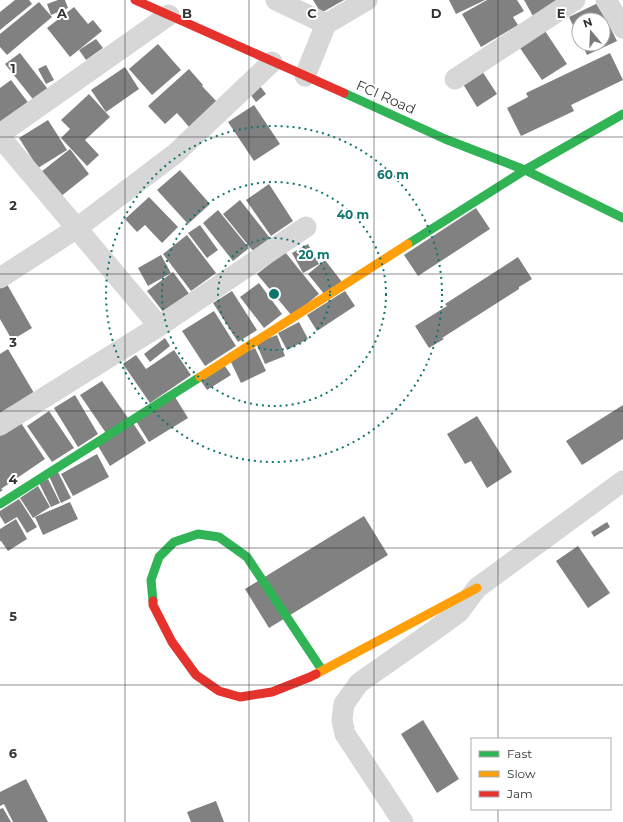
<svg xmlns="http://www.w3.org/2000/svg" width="623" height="822" viewBox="0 0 623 822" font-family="Montserrat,sans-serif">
<rect width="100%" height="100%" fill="#fff"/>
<g fill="#818181">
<polygon points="15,0 29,0 32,4 0,30 0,12"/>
<polygon points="58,0 65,0 68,8 51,15 47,4"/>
<polygon points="313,0 344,0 321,13"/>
<polygon points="449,0 485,0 456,14"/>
<polygon points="487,0 517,0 524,11 513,17 518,25 481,47 462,14"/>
<polygon points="524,0 561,0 533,16"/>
<polygon points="39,2 52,17 7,55 0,47 0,34"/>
<polygon points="598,3 617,41 587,55 582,44 603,44 603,20 579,20 579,38 569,17"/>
<polygon points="74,7 88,24 93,20 102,31 70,57 47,28"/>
<polygon points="545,31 567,64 542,80 520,48"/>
<polygon points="96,39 103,48 86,60 79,50"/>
<polygon points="158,44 181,70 152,95 129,69"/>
<polygon points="20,53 50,92 36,103 5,64"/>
<polygon points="610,53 623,80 571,105 574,111 521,136 507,108 528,97 526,93"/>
<polygon points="46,65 54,80 46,84 38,69"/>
<polygon points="125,67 139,89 106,112 91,90"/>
<polygon points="189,69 203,85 202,86 218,103 190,128 177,113 165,124 148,106"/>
<polygon points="482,71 497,94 477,107 463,84"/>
<polygon points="11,80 30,105 0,127 0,88"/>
<polygon points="260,86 266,94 256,102 250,94"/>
<polygon points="89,94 110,117 85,140 99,155 87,166 61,138 70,129 61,120"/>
<polygon points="254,105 280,144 254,161 228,122"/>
<polygon points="48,120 67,150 38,168 19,138"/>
<polygon points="70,149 89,174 60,197 41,172"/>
<polygon points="180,170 210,204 188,224 157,190"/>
<polygon points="269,184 293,221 271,236 246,200"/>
<polygon points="149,197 178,227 162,243 145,225 137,232 125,219"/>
<polygon points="240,200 270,238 253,251 223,214"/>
<polygon points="476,208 490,229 418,276 404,255"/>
<polygon points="218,210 249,248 233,261 203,223"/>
<polygon points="200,225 218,250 207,258 188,233"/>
<polygon points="187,235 216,273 191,291 163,254"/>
<polygon points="308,244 319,264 303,273 292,253"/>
<polygon points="285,252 319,294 292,316 257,274"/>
<polygon points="161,255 171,273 148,286 138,268"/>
<polygon points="518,257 532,279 519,287 519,289 442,338 444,339 429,348 415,326 447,306 445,304"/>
<polygon points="325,260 342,282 325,295 308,274"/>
<polygon points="173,272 190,295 164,313 147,291"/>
<polygon points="4,279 32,328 12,340 0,319 0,281"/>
<polygon points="259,283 282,314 264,328 240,297"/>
<polygon points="232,291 257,330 238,342 213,303"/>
<polygon points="345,291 355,306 317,331 307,315"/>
<polygon points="214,311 236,346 205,366 182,331"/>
<polygon points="299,322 308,339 287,350 278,333"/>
<polygon points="277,335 285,356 265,364 256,343"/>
<polygon points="165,338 170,346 150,362 144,354"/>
<polygon points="255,348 266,371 241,383 230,360"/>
<polygon points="8,349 34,393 0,413 0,354"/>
<polygon points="174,350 191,375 150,403 123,364 136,355 146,369"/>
<polygon points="225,366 231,375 207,390 201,381"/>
<polygon points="102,381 128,418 106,433 80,395"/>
<polygon points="75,395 98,434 78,447 54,408"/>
<polygon points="175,397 188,418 149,442 136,421"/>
<polygon points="623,405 623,439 582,465 566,441"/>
<polygon points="49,411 74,448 52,462 27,426"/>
<polygon points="477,416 512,472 487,488 471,461 465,464 447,434"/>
<polygon points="21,423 45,459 1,489 3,490 0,492 0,436"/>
<polygon points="133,423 146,443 110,466 98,446"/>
<polygon points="97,454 109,477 73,496 61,474"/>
<polygon points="58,472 71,498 61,503 49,476"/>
<polygon points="48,479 60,503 51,507 39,483"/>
<polygon points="38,486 50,507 33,518 20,498"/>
<polygon points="19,499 37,527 27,533 17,517 5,524 0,516 0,511"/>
<polygon points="70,502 78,519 43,535 35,517"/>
<polygon points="364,516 388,555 269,628 245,589"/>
<polygon points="16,519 27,539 8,551 1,541 0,541 0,529"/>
<polygon points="607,522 610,527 594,537 591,532"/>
<polygon points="578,546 610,593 588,608 556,561"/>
<polygon points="423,720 459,779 437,793 401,734"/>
<polygon points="26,779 48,822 13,822 4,804 0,806 0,792"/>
<polygon points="216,801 224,822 191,822 187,812"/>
<polygon points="3,808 11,822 0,822 0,809"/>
</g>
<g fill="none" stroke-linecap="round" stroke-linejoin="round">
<g stroke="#d7d7d7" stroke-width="21">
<polyline points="276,0 326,24 367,0"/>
<polyline points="606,0 623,28"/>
<polyline points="305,76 326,24"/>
<polyline points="455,79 575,0"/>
<polyline points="0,134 169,15"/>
<polyline points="0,137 159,326 306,227"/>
<polyline points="0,278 77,228 176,153 272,62"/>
<polyline points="0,425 159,326"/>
<polyline points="403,822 345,734 342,720 344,704 359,683 436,629 459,612 477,588 623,481"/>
</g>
<g stroke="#30b455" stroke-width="9">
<polyline points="344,93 445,139 525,170 623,114"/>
<polyline points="408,244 525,170 623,218"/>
<polyline points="0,504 200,377"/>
<polyline points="153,601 151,580 159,557 174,542 198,534 219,537 247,557 322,670"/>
</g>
<g stroke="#ff9f0a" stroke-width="9">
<polyline points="200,377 408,244"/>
<polyline points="316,674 477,588"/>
</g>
<g stroke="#e5322d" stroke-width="9">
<polyline points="135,0 344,93"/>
<polyline points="153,601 153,605 172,642 196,675 219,691 240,697 272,692 310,677 316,674"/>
</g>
</g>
<path fill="none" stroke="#333" stroke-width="1" stroke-opacity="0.55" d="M125,0V822M249,0V822M374,0V822M498,0V739M0,137H623M0,274H623M0,411H623M0,548H623M0,685H623M498,809V822"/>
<g fill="none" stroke="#0f766e" stroke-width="2" stroke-dasharray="2 4">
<circle cx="274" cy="294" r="56"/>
<circle cx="274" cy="294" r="112"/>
<circle cx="274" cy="294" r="168"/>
</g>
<g text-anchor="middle" stroke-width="4" stroke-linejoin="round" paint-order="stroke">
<g font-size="14" fill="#333" stroke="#fff">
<text transform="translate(386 97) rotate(24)" y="5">FCI Road</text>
</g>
</g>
<g font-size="13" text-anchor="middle" font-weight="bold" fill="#333" stroke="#fff" stroke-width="4" stroke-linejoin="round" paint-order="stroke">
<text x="62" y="18">A</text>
<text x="187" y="18">B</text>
<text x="312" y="18">C</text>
<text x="436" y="18">D</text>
<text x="561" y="18">E</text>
<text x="13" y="73">1</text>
<text x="13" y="210">2</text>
<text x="13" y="347">3</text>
<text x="13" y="484">4</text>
<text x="13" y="621">5</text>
<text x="13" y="758">6</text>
</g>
<circle cx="274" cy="294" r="6" fill="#0f766e" stroke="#fff" stroke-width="2"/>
<g font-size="12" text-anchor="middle" font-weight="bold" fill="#0f766e" stroke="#fff" stroke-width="4" stroke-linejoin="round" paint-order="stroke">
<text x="393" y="179">60 m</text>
<text x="353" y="219">40 m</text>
<text x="314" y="259">20 m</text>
</g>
<rect x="471" y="738" width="140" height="72" fill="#ffffff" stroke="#adadad"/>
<rect x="479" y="751" width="20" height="6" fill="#30b455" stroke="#adadad"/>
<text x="507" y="758" font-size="12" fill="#333333">Fast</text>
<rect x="479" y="771" width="20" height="6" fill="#ff9f0a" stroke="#adadad"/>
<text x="507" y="778" font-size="12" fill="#333333">Slow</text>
<rect x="479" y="791" width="20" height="6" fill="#e5322d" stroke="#adadad"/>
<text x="507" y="798" font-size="12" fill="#333333">Jam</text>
<g transform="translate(591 32) rotate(341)"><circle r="19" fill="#ffffff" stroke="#adadad"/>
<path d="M0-3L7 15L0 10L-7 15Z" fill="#7a7a7a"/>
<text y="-6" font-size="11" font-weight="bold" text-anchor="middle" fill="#333333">N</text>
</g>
</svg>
